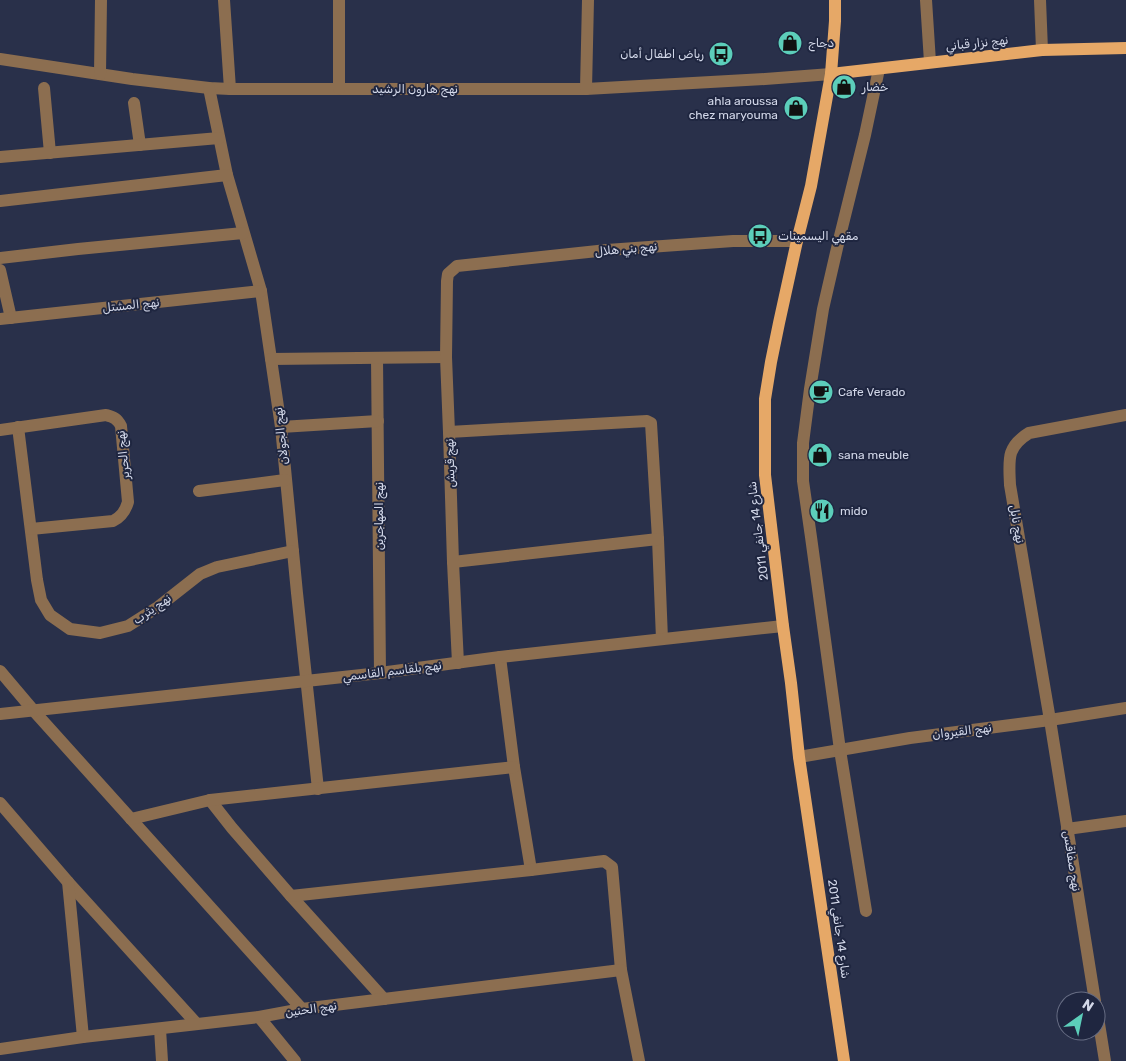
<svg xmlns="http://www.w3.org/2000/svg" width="1126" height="1061" viewBox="0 0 1126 1061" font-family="Rubik,Cairo,sans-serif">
<rect width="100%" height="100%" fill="#29304a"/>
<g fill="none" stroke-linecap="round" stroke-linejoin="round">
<g stroke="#8c6e50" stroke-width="12">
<polyline points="224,0 230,89"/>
<polyline points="926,0 930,62"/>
<polyline points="1040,0 1042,50"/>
<polyline points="0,59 132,79 209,88 230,89 586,89 765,79 831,74"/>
<polyline points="100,74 101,0"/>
<polyline points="44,88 50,153"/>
<polyline points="209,88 227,175 261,291 281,427 297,593 318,789"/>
<polyline points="339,89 339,0"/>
<polyline points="586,89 588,0"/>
<polyline points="134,103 140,145"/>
<polyline points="0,157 219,138"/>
<polyline points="0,201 227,175"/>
<polyline points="0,258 78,249 243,233"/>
<polyline points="0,270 11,318"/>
<polyline points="0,319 261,291"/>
<polyline points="377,358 380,673"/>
<polyline points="271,359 446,357"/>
<polyline points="18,427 37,580 41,600 50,615 70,629 100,633 128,626 158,607 200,574 217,567 293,551"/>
<polyline points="281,427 378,421"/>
<path d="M0,430L106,415C113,417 117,418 121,426L128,502C125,512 121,517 113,521L31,529"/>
<polyline points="449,432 647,421 651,423 658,539 662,639"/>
<polyline points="199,491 285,480"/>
<polyline points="453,562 658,539"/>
<polyline points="500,657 514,767 531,870"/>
<polyline points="458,663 453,562 449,432 446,357 447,281 448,274 457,266 607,250 733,241 797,241"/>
<polyline points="0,671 33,710 302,1009"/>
<polyline points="0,714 380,673 500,657 783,626"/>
<polyline points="799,757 910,738 1050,720 1126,708"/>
<polyline points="210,800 232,828 291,896 384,999"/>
<polyline points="0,803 68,882 196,1023"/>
<polyline points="131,819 210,800 514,767"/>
<polyline points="1067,829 1126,821"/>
<polyline points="68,882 83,1037"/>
<polyline points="291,896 531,870 604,861 612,867 621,970 639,1061"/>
<polyline points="866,911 840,750 811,537 803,481 803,443 810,389 823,309 838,244 865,135 879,69"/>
<path d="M1095,1001L1050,720L1010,485C1009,460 1006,447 1029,433L1126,415"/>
<polyline points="1096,1005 1105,1061"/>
<polyline points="259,1017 295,1061"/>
<polyline points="160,1029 162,1061"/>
<polyline points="0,1049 83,1037 259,1017 302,1009 621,970"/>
</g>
<g stroke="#e6a867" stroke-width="12">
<polyline points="835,0 835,21 831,74 811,186 797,241 779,323 771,362 765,399 765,475 783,626 791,683 799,757 844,1061"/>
<polyline points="831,74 1042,50 1126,48"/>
</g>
</g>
<defs>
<symbol id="shop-disc" viewBox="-11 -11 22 22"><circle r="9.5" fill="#5cceba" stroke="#1f2640"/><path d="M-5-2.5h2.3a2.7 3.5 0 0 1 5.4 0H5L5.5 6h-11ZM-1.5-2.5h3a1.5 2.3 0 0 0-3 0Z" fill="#111"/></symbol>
<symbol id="bus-disc" viewBox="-11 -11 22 22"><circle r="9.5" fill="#5cceba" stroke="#1f2640"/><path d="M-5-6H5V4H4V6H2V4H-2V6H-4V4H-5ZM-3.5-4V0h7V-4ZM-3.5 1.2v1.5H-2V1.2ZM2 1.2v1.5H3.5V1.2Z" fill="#111"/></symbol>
<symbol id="cafe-disc" viewBox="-11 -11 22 22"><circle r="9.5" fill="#5cceba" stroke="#1f2640"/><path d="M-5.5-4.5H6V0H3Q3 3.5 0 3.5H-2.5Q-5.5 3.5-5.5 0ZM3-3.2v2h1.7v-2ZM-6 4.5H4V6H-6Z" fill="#111"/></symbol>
<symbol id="restaurant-disc" viewBox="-11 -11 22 22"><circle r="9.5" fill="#5cceba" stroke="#1f2640"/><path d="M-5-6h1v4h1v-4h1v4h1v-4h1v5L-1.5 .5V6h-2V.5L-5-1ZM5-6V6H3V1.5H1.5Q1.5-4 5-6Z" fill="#111"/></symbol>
</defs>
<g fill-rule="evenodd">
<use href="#shop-disc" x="776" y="29" width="28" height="28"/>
<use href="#bus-disc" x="707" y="40" width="28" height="28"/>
<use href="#shop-disc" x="830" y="73" width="28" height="28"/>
<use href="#shop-disc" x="782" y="94" width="28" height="28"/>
<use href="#bus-disc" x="746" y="222" width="28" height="28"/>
<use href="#cafe-disc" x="807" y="378" width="28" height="28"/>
<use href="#shop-disc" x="806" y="441" width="28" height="28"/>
<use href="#restaurant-disc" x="808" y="497" width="28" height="28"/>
</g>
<g text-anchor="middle" stroke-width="4" stroke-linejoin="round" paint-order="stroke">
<g font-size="12" fill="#d3d8e9" stroke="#1f2640" text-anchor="start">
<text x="808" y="47">دجاج</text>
<text x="704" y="58" text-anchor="end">رياض اطفال أمان</text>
<text x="862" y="91">خضار</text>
<text x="778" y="105" text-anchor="end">ahla aroussa<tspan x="778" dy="14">chez maryouma</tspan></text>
<text x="778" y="240">مقهي اليسمينات</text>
<text x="838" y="396">Cafe Verado</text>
<text x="838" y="459">sana meuble</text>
<text x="840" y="515">mido</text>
</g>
<g font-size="12" fill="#d3d8e9" stroke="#1f2640">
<text transform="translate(977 43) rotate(-6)" y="4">نهج نزار قباني</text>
<text x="415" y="93">نهج هارون الرشيد</text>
<text transform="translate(626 249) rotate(-5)" y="4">نهج بني هلال</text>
<text transform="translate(131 305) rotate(-6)" y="4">نهج المشتل</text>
<text transform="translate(281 436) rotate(-96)" y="4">نهج الجولان</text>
<text transform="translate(123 455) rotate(-96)" y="4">نهج الحرير</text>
<text transform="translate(450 463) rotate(-92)" y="4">نهج قريش</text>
<text transform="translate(379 516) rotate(-90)" y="4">نهج المهاجرين</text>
<text transform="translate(1017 524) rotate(80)" y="4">نهج نابل</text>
<text transform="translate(758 531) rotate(-97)" y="4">شارع 14 جانفي 2011</text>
<text transform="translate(152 609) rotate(-35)" y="4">نهج يثرب</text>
<text transform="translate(392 671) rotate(-7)" y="4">نهج بلقاسم القاسمي</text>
<text transform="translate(962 731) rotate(-7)" y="4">نهج القيروان</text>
<text transform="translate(1072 861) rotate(81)" y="4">نهج صفاقس</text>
<text transform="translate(839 929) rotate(82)" y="4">شارع 14 جانفي 2011</text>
<text transform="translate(311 1009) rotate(-8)" y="4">نهج الحنين</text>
</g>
</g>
<g transform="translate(1081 1016) rotate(33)"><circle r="24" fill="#1f2640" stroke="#676d84"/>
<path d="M0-4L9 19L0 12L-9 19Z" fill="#5cceba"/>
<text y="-8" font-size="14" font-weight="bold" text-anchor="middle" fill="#d3d8e9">N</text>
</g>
</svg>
